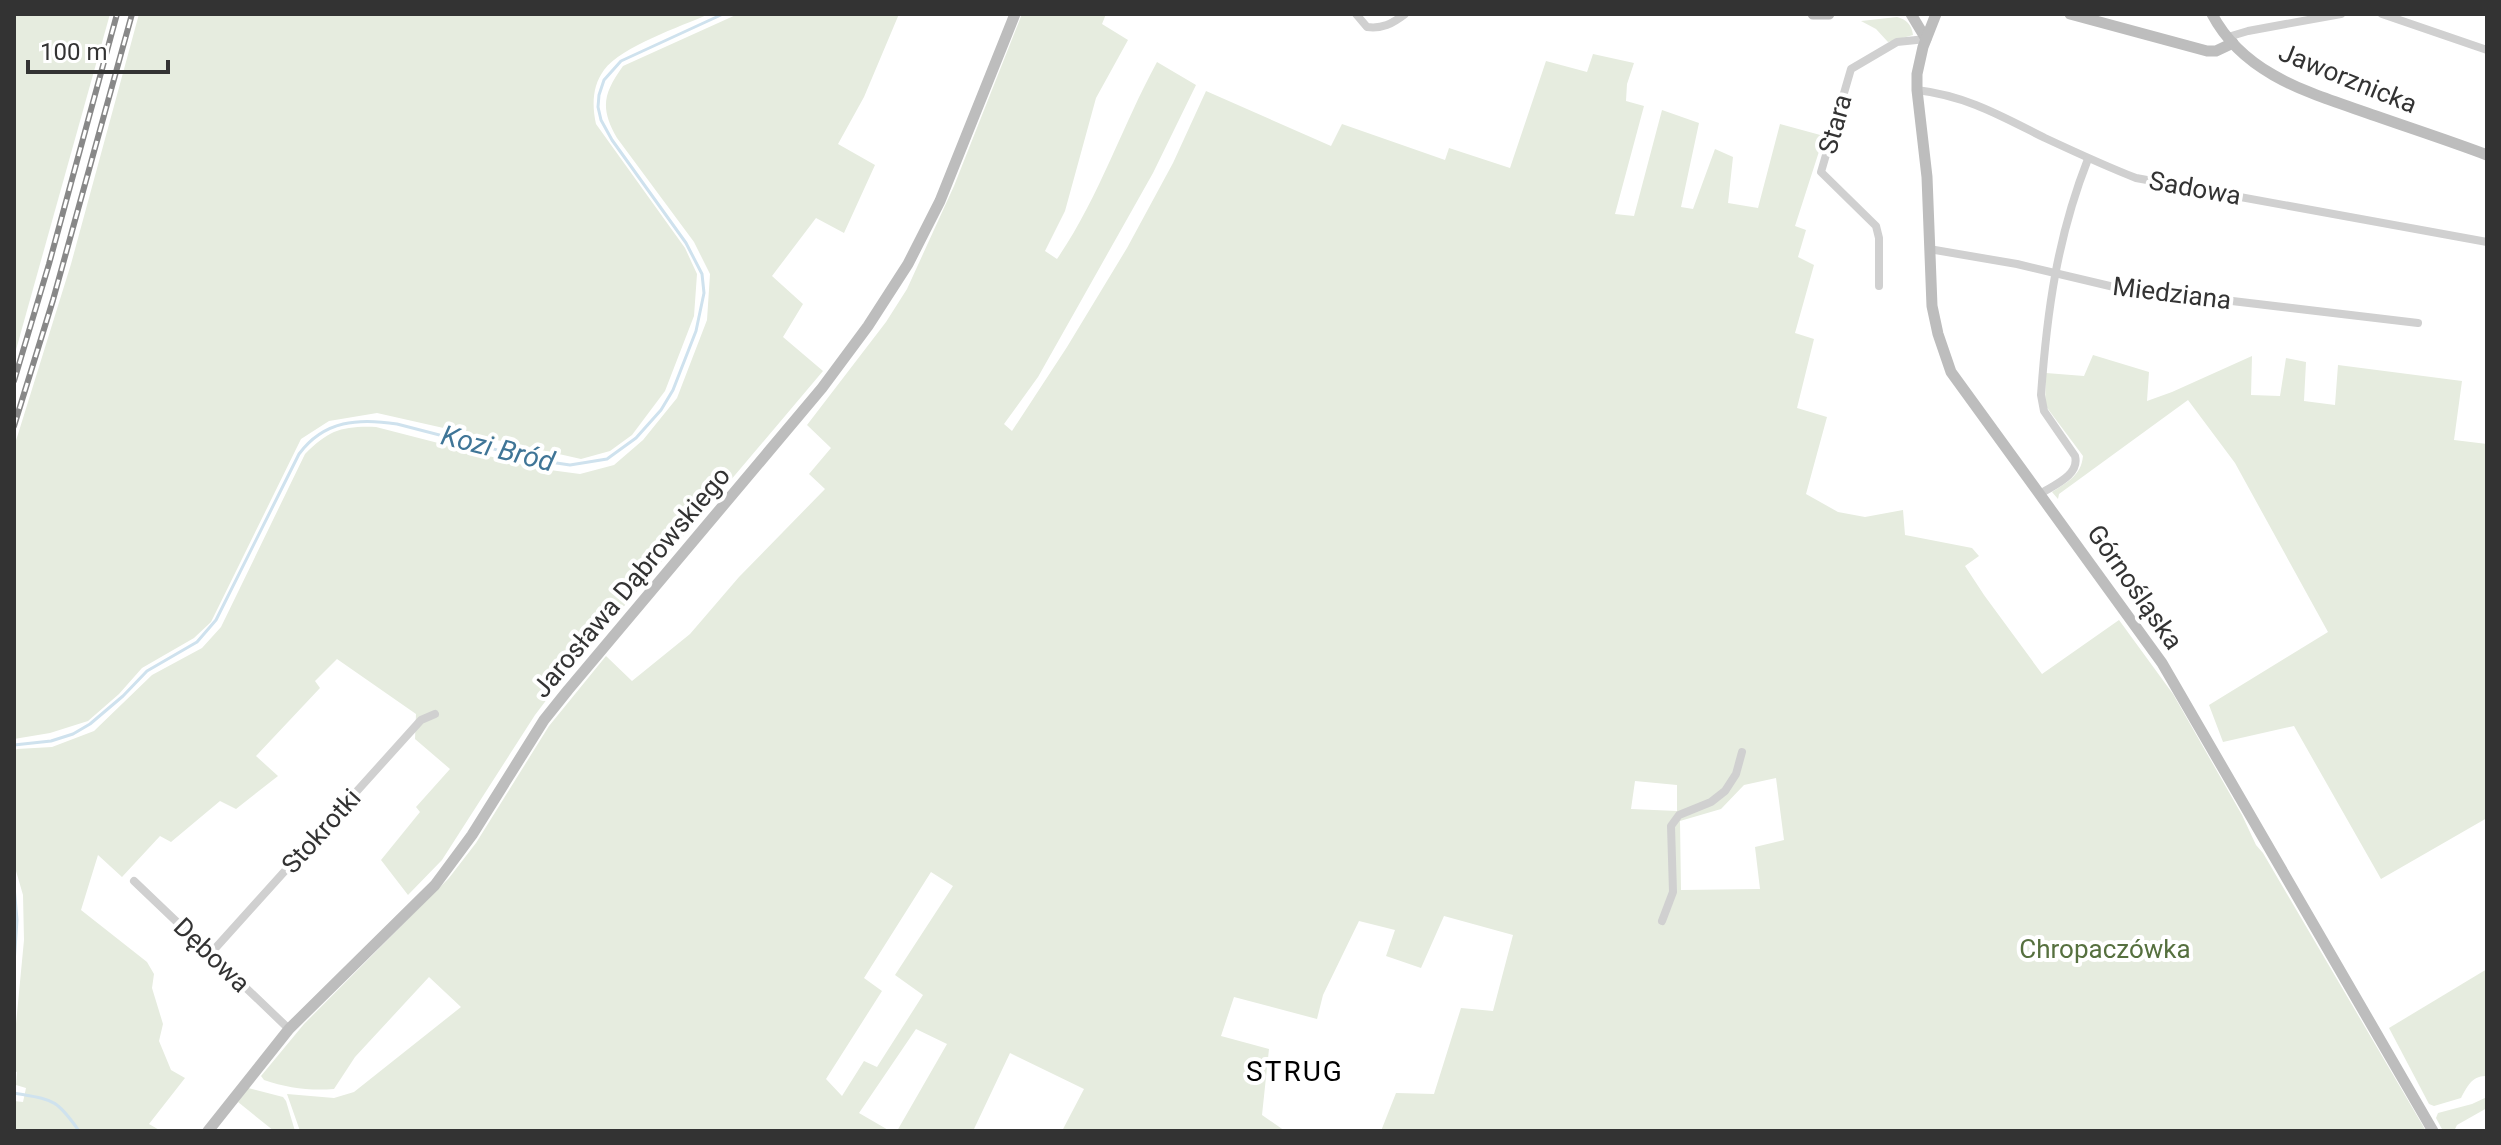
<svg xmlns="http://www.w3.org/2000/svg" width="2501" height="1145" viewBox="0 0 2501 1145" font-family="Roboto,sans-serif">
<rect width="100%" height="100%" fill="#fff"/>
<g fill="#e6ecdf" fill-rule="evenodd">
<polygon points="14,14 110,14 14,357"/>
<path d="M139,14H709C680,27 622,46 604,70C592,86 592,106 596,124L685,248L697,274L694,316L665,391L632,435L610,451L581,459L377,413L329,421L301,439L211,622L194,638L142,668L119,694L88,721L50,733L14,739V447L71,264Z"/>
<path d="M738,14H899L864,97L838,144L875,165L844,233L816,218L772,276L803,304L783,337L823,371L560,682L535,715L442,860L408,895L381,860L420,812L416,807L450,769L415,739L416,714L337,659L315,681L320,688L256,756L278,776L236,809L220,801L171,842L160,836L122,877L98,855L81,910L147,962L154,974L152,988L163,1024L159,1041L171,1070L185,1078L149,1124L161,1131H14V1101L23,1102L26,1088L16,1085L17,1072L14,1071V1045L24,940L23,895L14,864V751L17,749L52,747L94,731L152,675L202,648L221,627L305,454C329,430 342,426 376,427L535,468L580,474L614,465L643,440L677,398L707,320L710,274L694,242L617,138C600,108 603,94 623,66Z"/>
<path d="M1022,14H1106L1102,24L1128,40L1096,98L1065,211L1045,251L1057,259C1099,198 1122,126 1157,62L1196,85L1153,173L1064,331L1038,377L1004,424L1012,431L1067,347L1127,248L1173,163L1206,91L1331,146L1342,124L1445,160L1449,148L1510,168L1546,61L1587,72L1593,54L1634,63L1627,84L1626,101L1644,106L1615,214L1634,216L1662,110L1699,123L1681,207L1693,209L1715,149L1733,157L1728,203L1758,208L1780,124L1824,136L1795,226L1806,230L1798,257L1814,265L1795,333L1814,339L1797,408L1827,417L1806,494L1838,512L1865,517L1903,510L1905,535L1972,548L1979,556L1965,566L1984,595L2042,674L2119,620L2173,694L2242,815L2256,845L2263,853L2426,1131H1381L1396,1093L1434,1094L1461,1008L1493,1011L1513,935L1444,916L1421,968L1386,956L1395,930L1359,921L1323,995L1317,1019L1234,997L1221,1036L1269,1049L1262,1115L1285,1131H1062L1084,1089L1010,1053L974,1129L979,1131H897L947,1044L916,1029L859,1113L890,1131H300L287,1094L334,1098L354,1092L461,1007L429,977L355,1057L334,1089C310,1091 287,1088 264,1080L261,1076L304,1024L449,878L476,843L549,726L606,656L632,681L690,634L739,577L825,489L809,474L831,448L807,425L886,322L907,289L954,186ZM1776,778L1784,840L1755,847L1760,889L1681,890L1680,821L1721,809L1744,785ZM1635,781L1677,785V811L1631,809ZM931,872L953,886L895,975L923,995L877,1067L864,1061L842,1096L826,1079L882,991L864,978Z"/>
<path d="M1897,17C1906,19 1912,25 1913,35L1888,42L1876,29L1861,21Z"/>
<path d="M2093,355L2149,372L2147,401L2172,392L2252,356L2251,395L2280,396L2286,358L2306,362L2304,401L2335,405L2338,365L2462,381L2454,440L2487,444V818L2381,879L2294,726L2223,742L2209,705L2328,632L2235,463L2188,400L2059,494L2058,499L2052,492C2067,482 2081,476 2083,456L2045,405L2046,373L2084,376Z"/>
<path d="M2487,969V1076C2472,1075 2467,1087 2461,1098L2434,1106L2429,1104L2389,1028Z"/>
<polygon points="248,1088 283,1097 286,1101 295,1131 274,1131 238,1102"/>
<polygon points="2487,1097 2487,1108 2457,1125 2454,1131 2443,1131 2436,1118 2438,1113 2472,1104"/>
</g>
<g fill="none" stroke-linecap="round" stroke-linejoin="round">
<g stroke="#cfe2ee" stroke-width="3">
<path d="M14,745L51,741L73,734L90,724L123,696L147,671L197,642L216,620L299,454C324,420 359,418 397,424L536,460L570,465L607,459L636,438L661,410L673,390L696,331L704,293L702,274L686,243L612,140L601,120L598,107L599,95L604,80L621,61L723,14"/>
<polyline points="14,886 17,920 14,964"/>
<path d="M14,1093C53,1100 56,1098 79,1131"/>
</g>
<g stroke="#d0d0d0" stroke-width="8">
<path d="M1356,14L1367,27C1382,29 1392,24 1405,14"/>
<polyline points="2382,14 2487,50"/>
<polyline points="2228,37 2248,31 2341,14"/>
<path d="M1917,90C1967,96 2001,116 2045,138C2075,152 2105,166 2136,178L2487,242"/>
<polyline points="1929,249 2017,264 2114,287 2418,323"/>
<polyline points="1879,286 1879,238 1876,226 1821,172 1851,69 1897,42 1926,39"/>
<path d="M2040,494C2054,485 2080,475 2075,456L2044,411L2041,395C2047,311 2057,238 2088,159"/>
<polyline points="134,881 289,1029"/>
<polyline points="1662,921 1673,892 1671,826 1679,815 1711,802 1725,791 1736,774 1742,752"/>
<polyline points="211,953 421,720 435,714"/>
</g>
<g stroke="#bdbdbd" stroke-width="11">
<polyline points="1813,14 1829,14"/>
<polyline points="1911,14 1926,39"/>
<polyline points="1936,14 1923,47 1917,74 1917,90 1927,177 1932,306 1938,334 1951,372 2162,663 2433,1131"/>
<polyline points="2070,14 2207,51 2216,51 2233,43"/>
<path d="M2212,14C2245,77 2314,94 2376,116C2413,129 2450,141 2487,155"/>
<polyline points="208,1131 289,1029 435,885 472,835 544,720 568,690 822,388 868,326 908,264 940,201 1015,14"/>
</g>
<defs>
<g id="rail">
<polyline points="14,381 49,264 117,14"/>
<polyline points="14,426 53,300 132,14"/>
</g>
</defs>
<use href="#rail" stroke="#888" stroke-width="6"/>
<use href="#rail" stroke="#fff" stroke-width="3" stroke-dasharray="9" stroke-linecap="butt"/>
</g>
<g text-anchor="middle" stroke-width="8" stroke-linejoin="round" paint-order="stroke">
<g font-size="26" fill="#333" stroke="#fff">
<text transform="translate(2348 78) rotate(22)" y="9">Jaworznicka</text>
<text transform="translate(1835 124) rotate(-74)" y="9">Stara</text>
<text transform="translate(2195 188) rotate(10)" y="9">Sadowa</text>
<text transform="translate(2172 293) rotate(7)" y="9">Miedziana</text>
<text transform="translate(631 582) rotate(-50)" y="9">Jarosława Dąbrowskiego</text>
<text transform="translate(2135 587) rotate(55)" y="9">Górnośląska</text>
<text transform="translate(321 831) rotate(-48)" y="9">Stokrotki</text>
<text transform="translate(212 955) rotate(44)" y="9">Dębowa</text>
</g>
<g font-size="26" fill="#56703f" stroke="#fff">
<text x="2105" y="958">Chropaczówka</text>
</g>
<g font-size="28" font-style="italic" fill="#3f7597" stroke="#fff">
<text transform="translate(498 448) rotate(14)" y="10">Kozi Bród</text>
</g>
<g font-size="28" letter-spacing="2" fill="#000" stroke="#fff">
<text x="1295" y="1081">STRUG</text>
</g>
</g>
<rect width="2501" height="1145" fill="none" stroke="#333333" stroke-width="32"/>
<path d="M28 60v12h140v-12" fill="none" stroke="#333333" stroke-width="4"/>
<text x="40" y="60" font-size="24" fill="#333333" stroke="#ffffff" stroke-width="6" paint-order="stroke">100 m</text>
</svg>
